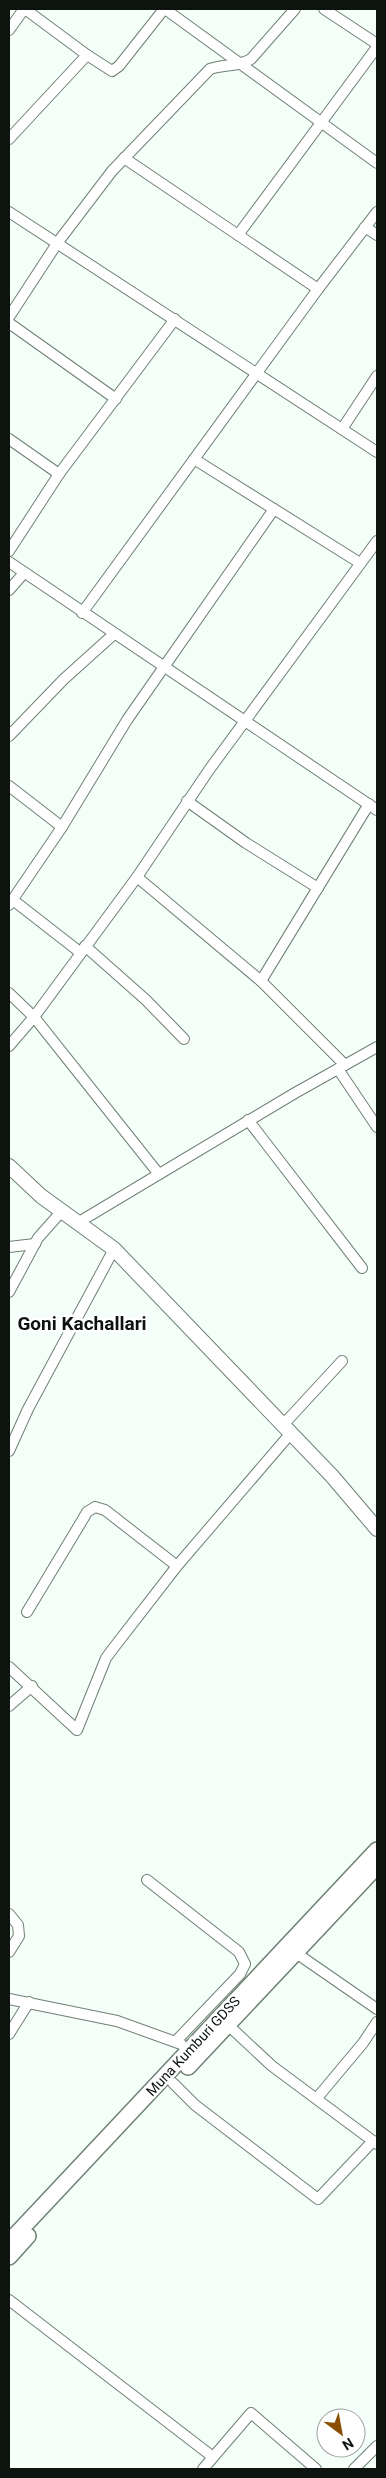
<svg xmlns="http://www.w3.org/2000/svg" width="386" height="2478" viewBox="0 0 386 2478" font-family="Roboto,sans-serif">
<rect width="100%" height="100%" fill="#f3fff8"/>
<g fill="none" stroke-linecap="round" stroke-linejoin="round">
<defs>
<g id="minor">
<polyline points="25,9 87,55 112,71 119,66 164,9"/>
<polyline points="165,9 377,163"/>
<polyline points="324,9 377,44"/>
<polyline points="9,30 24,9"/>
<polyline points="9,139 87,55"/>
<polyline points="124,158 318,289"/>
<polyline points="9,212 377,452"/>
<polyline points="365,227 377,235"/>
<polyline points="238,235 377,47"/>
<path d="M9,317L58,242L112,171L210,69C224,64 239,67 251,59L295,9"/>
<polyline points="9,323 116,399"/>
<polyline points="342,429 377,376"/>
<polyline points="9,439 59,474 175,319"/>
<polyline points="194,459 360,563"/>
<polyline points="9,551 59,474"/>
<polyline points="9,562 377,810"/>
<polyline points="9,590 24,573"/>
<polyline points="82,613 318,289 377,212"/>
<polyline points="9,736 64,679 114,634"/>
<polyline points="9,786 62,827"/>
<polyline points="187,801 246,843 318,888"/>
<polyline points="137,877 261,981 345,1065"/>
<polyline points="13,900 81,953"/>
<polyline points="9,905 62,827 127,720 274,509"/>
<polyline points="85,946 146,1000 184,1039"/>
<polyline points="261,981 369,804"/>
<polyline points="9,993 34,1017 158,1173"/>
<polyline points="9,1046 34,1017 137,877 209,770 377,541"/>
<polyline points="338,1069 377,1127"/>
<polyline points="248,1120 362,1268"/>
<polyline points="79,1222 295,1093 377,1047"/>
<polyline points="9,1247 35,1244"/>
<polyline points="9,1292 38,1238 61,1212"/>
<polyline points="283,1425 342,1361"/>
<polyline points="9,1451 28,1409 114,1249"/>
<polyline points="27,1612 83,1519 87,1512 95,1507 105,1510 177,1566"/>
<polyline points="9,1667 77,1730 106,1658 115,1646 177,1566 291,1433"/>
<polyline points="9,1706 32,1686"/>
<polyline points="147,1880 239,1952 245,1964 240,1974 176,2041"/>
<polyline points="9,1914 18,1925 19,1936 9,1952"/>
<polyline points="296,1953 377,2009"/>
<polyline points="9,1999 117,2021 181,2044"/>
<polyline points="228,2025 272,2066 377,2144"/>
<polyline points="9,2034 29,2002"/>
<polyline points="173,2083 195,2105 318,2199 373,2141"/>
<polyline points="317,2098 363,2043 377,2022"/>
<polyline points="9,2300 213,2457"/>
<polyline points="203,2469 251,2413 316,2469"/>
<polyline points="354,2469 377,2446"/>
</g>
<polyline id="major" points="9,1166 41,1196 114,1249 332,1476 377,1529"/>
<g id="highway">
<polyline points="188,2067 377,1866"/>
<polyline points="9,2242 377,1850"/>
<polyline points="9,2257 28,2236"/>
</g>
</defs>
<use href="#minor" stroke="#6f8075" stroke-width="12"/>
<use href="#major" stroke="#6f8075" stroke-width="16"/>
<use href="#highway" stroke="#6f8075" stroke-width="18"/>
<use href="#minor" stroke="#fff" stroke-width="10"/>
<use href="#major" stroke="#fff" stroke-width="14"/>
<use href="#highway" stroke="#fff" stroke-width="15"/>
</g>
<g text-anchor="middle" stroke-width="5" stroke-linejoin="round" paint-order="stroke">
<g font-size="14" fill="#0d1410" stroke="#fff">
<text transform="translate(193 2046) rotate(-47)" y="5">Muna Kumburi GDSS</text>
</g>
<g font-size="19" font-weight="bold" fill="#0d1410" stroke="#fff">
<text x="82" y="1330">Goni Kachallari</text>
</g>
</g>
<rect width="386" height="2478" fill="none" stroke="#0d1410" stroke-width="20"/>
<g transform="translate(341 2433) rotate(148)"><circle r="24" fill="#ffffff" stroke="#9ea19f"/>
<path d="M0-4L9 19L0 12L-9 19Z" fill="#884f03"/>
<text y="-8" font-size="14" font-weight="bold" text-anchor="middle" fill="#0d1410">N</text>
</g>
</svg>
